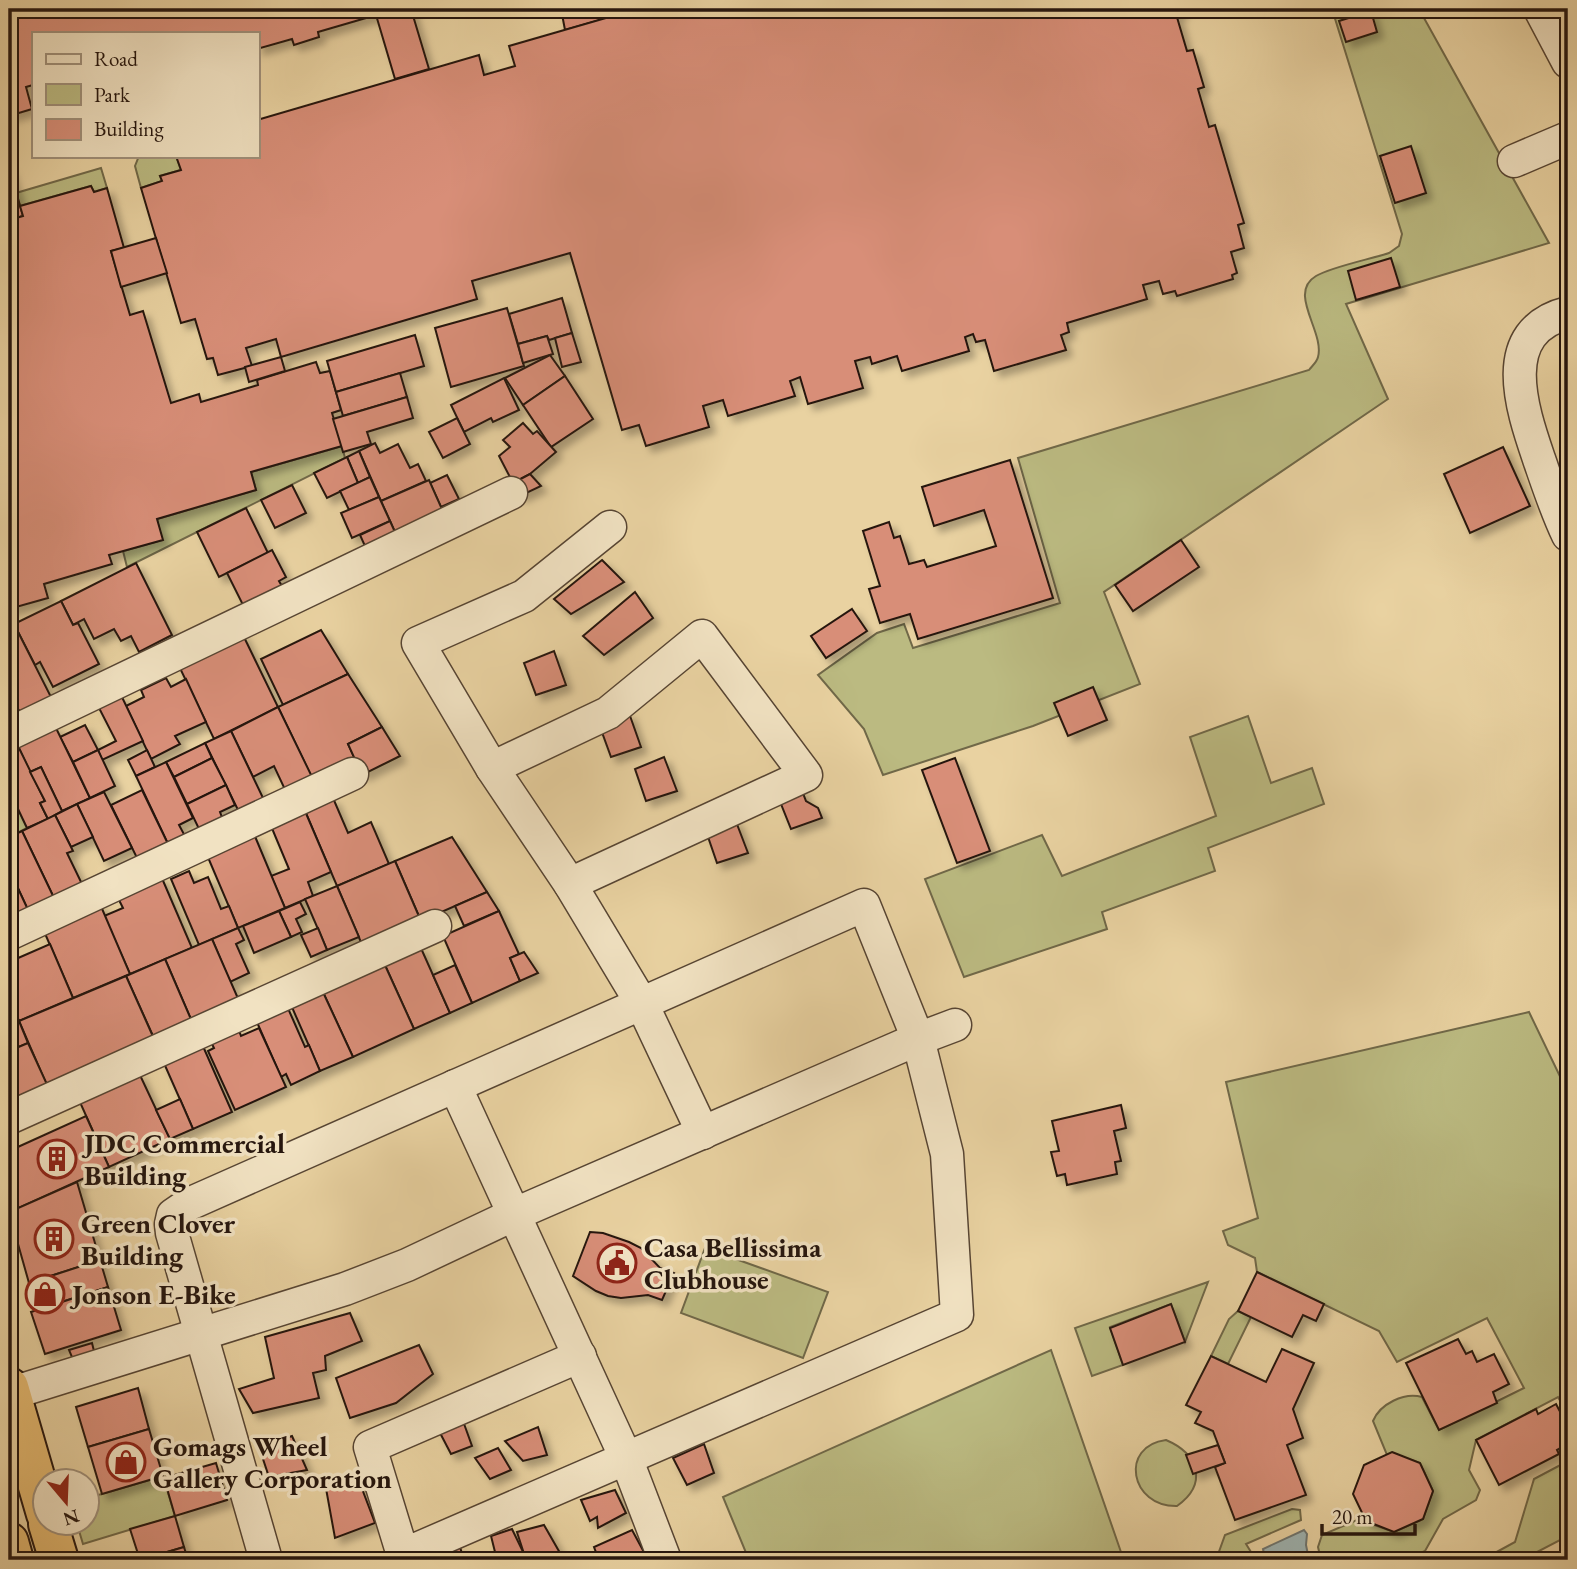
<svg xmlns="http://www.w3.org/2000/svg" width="1577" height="1569" viewBox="0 0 1577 1569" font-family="'EB Garamond',serif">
<defs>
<filter id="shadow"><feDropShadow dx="6" dy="6" stdDeviation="3.5" flood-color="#0004"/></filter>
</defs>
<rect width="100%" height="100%" fill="#e9d2a1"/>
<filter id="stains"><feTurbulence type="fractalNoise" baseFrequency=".00286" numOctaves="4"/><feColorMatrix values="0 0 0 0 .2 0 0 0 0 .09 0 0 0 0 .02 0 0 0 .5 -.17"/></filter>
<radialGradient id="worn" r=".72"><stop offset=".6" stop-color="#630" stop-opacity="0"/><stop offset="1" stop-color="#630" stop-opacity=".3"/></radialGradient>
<g fill="#bbba81" stroke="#706848" stroke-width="2">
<path d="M1332,9H1419L1549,243L1346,304L1388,399L1104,592L1140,684L1033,726L883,775L864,729L818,675L877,633L904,624L913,648L1060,603L1018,458L1309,370C1312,366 1317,362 1318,357C1325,332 1287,293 1316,276C1331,267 1371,259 1389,253L1399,246L1402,234Z"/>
<polygon points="139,156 176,156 181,170 160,176 162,181 141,188 135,166"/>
<polygon points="101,168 107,188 94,192 91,186 20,206 16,193"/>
<polygon points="342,446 345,458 127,567 123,551 162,540 157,519 256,490 251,472"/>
<polygon points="1248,716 1271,783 1312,768 1324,804 1208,848 1215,871 1102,912 1107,929 964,977 925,879 1042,835 1062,876 1216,816 1190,737"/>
<polygon points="9,790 27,828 9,837"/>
<path d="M1529,1012L1568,1093V1415L1558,1397L1476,1440L1469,1470L1480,1490L1476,1500L1443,1519L1425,1551L1405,1560H1321L1318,1547L1322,1535L1364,1517L1366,1522L1394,1532L1423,1519L1433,1491L1420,1463L1392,1453L1387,1455L1373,1421C1380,1404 1404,1392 1422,1397L1439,1430L1524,1388L1487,1318L1397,1362L1379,1331L1257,1272L1255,1258L1228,1245L1223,1231L1258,1218L1226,1082Z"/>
<polygon points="705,1248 828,1292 803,1358 681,1313"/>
<polygon points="1208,1282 1185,1342 1171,1304 1110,1327 1123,1365 1092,1376 1075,1328"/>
<polygon points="1238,1311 1251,1317 1228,1364 1211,1356 1229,1319"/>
<polygon points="1051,1350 1122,1555 1107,1560 749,1560 723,1497"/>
<path d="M1166,1440C1199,1454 1208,1484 1177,1506C1130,1507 1119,1446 1166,1440Z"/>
<polygon points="1568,1461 1568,1536 1537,1552 1540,1560 1482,1560 1515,1542 1534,1479"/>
<polygon points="163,1476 175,1516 83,1544 77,1524 88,1524 88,1498"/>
<polygon points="1292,1509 1300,1510 1301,1520 1246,1544 1256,1560 1216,1560 1225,1535"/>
</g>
<polygon fill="#9eb4b2" stroke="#6e7570" stroke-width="2" points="1304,1530 1307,1534 1306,1545 1309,1560 1271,1560 1264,1554 1263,1549"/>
<g fill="#d88e78" stroke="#26160e" stroke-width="2" filter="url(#shadow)">
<polygon points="9,9 397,9 318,32 319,37 294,45 292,39 257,49 257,33 33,33 33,85 26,87 32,109 9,116"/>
<polygon points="397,9 411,9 429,69 395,79 376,15"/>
<polygon points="561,9 598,9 600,20 565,30"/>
<polygon points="637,9 1181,9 1182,12 1176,14 1187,51 1193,50 1204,87 1198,89 1209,127 1215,125 1244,223 1238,225 1244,248 1231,252 1237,273 1232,275 1233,279 1177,296 1175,291 1163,294 1159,281 1143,285 1147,299 1067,323 1069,332 1061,335 1066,350 994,371 985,340 976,342 973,334 965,337 969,351 902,371 897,356 872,364 870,357 855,361 863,388 808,404 800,377 790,381 795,396 728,416 723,400 703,406 709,427 646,446 639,425 622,430 570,253 472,281 477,299 281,357 276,339 246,348 252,366 218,375 213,358 207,359 195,319 181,323 141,188 162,181 160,176 181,170 176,156 257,156 257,120 479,55 484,75 515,66 509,46"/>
<polygon points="1371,11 1377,32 1346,42 1339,21"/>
<polygon points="1411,146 1426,193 1395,203 1380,156"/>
<polygon points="9,167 23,216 9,220"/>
<polygon points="91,186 94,192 107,188 124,248 111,251 130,315 143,311 171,403 199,394 201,402 258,385 257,380 316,362 320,373 330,371 341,410 332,413 342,446 251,472 256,490 157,519 163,540 109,555 112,564 44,584 48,598 9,609 9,220 23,216 20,206"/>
<polygon points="156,238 167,273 121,287 111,251"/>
<polygon points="1391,258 1400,287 1356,300 1348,271"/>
<polygon points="562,298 572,333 549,340 547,336 518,344 509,314"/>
<polygon points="507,308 524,366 451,387 435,328"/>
<polygon points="572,333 581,362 562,367 555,338"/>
<polygon points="415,335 424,366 336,392 327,361"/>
<polygon points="547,336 553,354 523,363 518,344"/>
<polygon points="550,355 565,376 523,405 505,378"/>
<polygon points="281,357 285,371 249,382 245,367"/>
<polygon points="400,373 407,397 343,416 336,392"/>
<polygon points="565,376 593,419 551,447 523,405"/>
<polygon points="504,378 519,410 493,422 491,418 464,432 451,405"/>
<polygon points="407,397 413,418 367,432 371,444 343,452 333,419"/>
<polygon points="457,418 470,444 443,458 429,432"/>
<polygon points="523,423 533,434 537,431 556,452 530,474 513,483 499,456 510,447 503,440"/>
<polygon points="375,443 380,453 398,444 410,468 418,464 426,481 381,501 359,451"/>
<polygon points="1503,447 1530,506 1470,533 1444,474"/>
<polygon points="359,451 370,477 358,483 347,457"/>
<polygon points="347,457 358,483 327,498 314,473"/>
<polygon points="1010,460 1053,598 918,639 910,614 880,623 869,589 880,586 863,531 889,522 894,538 900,536 909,564 924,560 927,567 996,546 984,510 934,526 922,487"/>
<polygon points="530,474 541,486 520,496 513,483"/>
<polygon points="447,475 459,499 441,507 430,483"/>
<polygon points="370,477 379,497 349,510 340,491"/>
<polygon points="429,480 445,516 399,541 381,501"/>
<polygon points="292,485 306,513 275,528 261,500"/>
<polygon points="379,497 390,521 352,538 341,513"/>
<polygon points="246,508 268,553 219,577 197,532"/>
<polygon points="390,521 399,541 369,555 360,535"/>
<polygon points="1181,540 1199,567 1133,611 1115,585"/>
<polygon points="272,550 286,577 279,581 285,591 246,611 227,573"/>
<polygon points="602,560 624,582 571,614 554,599"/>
<polygon points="136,563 172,635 139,652 131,636 121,641 114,629 94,639 84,619 73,625 61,601"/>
<polygon points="635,592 653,618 604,655 583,636"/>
<polygon points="61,601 73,625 78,623 99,664 53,687 40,662 35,665 14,624"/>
<polygon points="852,609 867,631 826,658 811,636"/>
<polygon points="14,624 51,697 20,713 9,691 9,626"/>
<polygon points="321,630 348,674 283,705 261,659"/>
<polygon points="242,633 278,707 214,739 178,664"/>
<polygon points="554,651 566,685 536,695 524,663"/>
<polygon points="348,674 382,727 348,744 355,759 313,780 278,707"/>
<polygon points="166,678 171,687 186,679 206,722 175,736 180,744 151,759 126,706 144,697 141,690"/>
<polygon points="1093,687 1107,720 1068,736 1054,703"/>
<polygon points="9,691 20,713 9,718"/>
<polygon points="121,695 143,741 102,760 98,750 116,741 98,706"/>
<polygon points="278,707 315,783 288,796 274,766 253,777 231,731"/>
<polygon points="629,713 641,747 611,757 599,724"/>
<polygon points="85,725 98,750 73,762 60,737"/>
<polygon points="55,726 90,798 62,811 41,767 30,772 17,744"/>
<polygon points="382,727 400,756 362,775 348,744"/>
<polygon points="231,731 264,800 239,812 205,743"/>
<polygon points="205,743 212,758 174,777 166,762"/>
<polygon points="17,744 45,801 40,803 48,819 27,828 9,790 9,748"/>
<polygon points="98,750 115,786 90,798 73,762"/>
<polygon points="147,750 155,767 136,776 128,760"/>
<polygon points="664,757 677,791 646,801 635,769"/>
<polygon points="212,758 226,785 187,804 174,777"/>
<polygon points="955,758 990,851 957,863 922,770"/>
<polygon points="166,762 193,818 179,825 186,838 169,846 136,776"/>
<polygon points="41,767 62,811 48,819 40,803 45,801 30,772"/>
<polygon points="226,785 235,805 220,812 223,820 200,831 187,804"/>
<polygon points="801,788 806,801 818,808 822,818 791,829 779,799"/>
<polygon points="142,790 169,846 138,860 111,805"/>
<polygon points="104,792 132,848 104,861 77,804"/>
<polygon points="333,798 348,833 371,822 389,864 337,886 305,811"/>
<polygon points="77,804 93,837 71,847 55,815"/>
<polygon points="305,811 331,872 308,882 313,896 285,908 271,876 289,869 271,826"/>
<polygon points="55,815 73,851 67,853 83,886 55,900 22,831"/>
<polygon points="735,819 748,853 717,863 706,831"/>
<polygon points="22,831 55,900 29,912 9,869 9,837"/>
<polygon points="254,834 285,908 238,928 207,855"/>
<polygon points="452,837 487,892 421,921 395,861"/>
<polygon points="395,861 421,921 363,947 337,886"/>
<polygon points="9,869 29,912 9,921"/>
<polygon points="189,871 194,883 208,877 221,909 229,906 238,928 199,945 171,879"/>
<polygon points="161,876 192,948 130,974 104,916 123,908 117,896"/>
<polygon points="337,886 359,937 327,950 305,899"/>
<polygon points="487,892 499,911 464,926 455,906"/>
<polygon points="300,902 306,914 296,919 302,932 291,937 279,911"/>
<polygon points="100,904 130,974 73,998 43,929"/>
<polygon points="279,911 291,937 254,953 243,926"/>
<polygon points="499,911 519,954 510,958 520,981 472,1003 443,936"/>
<polygon points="238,928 244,940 236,944 249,973 230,982 212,939"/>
<polygon points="318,928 327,950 311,957 301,935"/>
<polygon points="212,939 240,1003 193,1024 165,959"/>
<polygon points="50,944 73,998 19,1021 9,999 9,962"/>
<polygon points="420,946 450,1013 414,1029 384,963"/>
<polygon points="524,952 538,973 520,981 510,958"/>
<polygon points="165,959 193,1024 153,1036 126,976"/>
<polygon points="384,963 414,1029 353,1057 322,990"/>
<polygon points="455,965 472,1003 450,1013 433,975"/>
<polygon points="126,976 155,1041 48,1088 19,1021"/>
<polygon points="322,990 353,1057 320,1071 291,1005"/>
<polygon points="9,999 19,1021 9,1026"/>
<polygon points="287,1006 305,1047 309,1045 320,1071 291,1085 286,1074 281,1077 256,1020"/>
<polygon points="19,1021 28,1043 9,1051 9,1026"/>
<polygon points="238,1028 241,1036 259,1028 286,1087 235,1110 208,1051 214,1048 210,1040"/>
<polygon points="28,1043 50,1091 9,1109 9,1051"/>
<polygon points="202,1044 232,1112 193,1129 163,1061"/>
<polygon points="139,1073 170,1139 109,1167 79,1100"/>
<polygon points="180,1099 193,1129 170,1139 156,1110"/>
<polygon points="1121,1105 1126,1128 1114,1131 1121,1161 1115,1162 1117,1174 1067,1185 1065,1174 1057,1176 1051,1152 1059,1151 1052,1121"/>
<polygon points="86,1116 109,1167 12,1211 9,1201 9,1151"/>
<polygon points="77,1182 100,1260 29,1283 9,1212"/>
<polygon points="590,1232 603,1233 629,1242 641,1248 660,1268 674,1273 662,1300 648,1295 621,1298 608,1296 596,1291 573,1276"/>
<polygon points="100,1260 108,1287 37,1310 29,1283"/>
<polygon points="1257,1272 1324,1304 1316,1321 1303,1315 1292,1337 1238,1311"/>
<polygon points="108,1287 121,1330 45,1354 31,1312"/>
<polygon points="1171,1304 1185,1342 1123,1365 1110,1328"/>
<polygon points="350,1313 362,1341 325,1356 326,1370 313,1373 319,1398 253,1413 239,1389 274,1378 265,1337"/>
<polygon points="1458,1339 1466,1354 1472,1351 1477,1362 1494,1354 1509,1384 1493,1392 1497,1403 1439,1430 1406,1363"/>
<polygon points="92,1343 95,1355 74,1362 69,1350"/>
<polygon points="419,1345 433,1374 396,1403 350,1418 336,1378"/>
<polygon points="1282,1349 1314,1363 1293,1409 1303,1438 1287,1445 1306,1495 1235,1520 1215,1467 1225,1463 1213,1431 1195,1423 1201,1412 1186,1405 1211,1356 1266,1382"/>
<polygon points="138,1388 149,1429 88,1447 76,1407"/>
<polygon points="1556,1404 1568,1427 1568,1444 1557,1450 1559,1454 1499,1485 1476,1440 1536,1409 1538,1414"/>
<polygon points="463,1421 472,1446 451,1454 438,1429"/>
<polygon points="538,1427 547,1455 523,1461 505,1441"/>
<polygon points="149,1429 163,1476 102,1494 88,1447"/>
<polygon points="292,1436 307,1470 269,1477 259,1447"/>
<polygon points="704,1444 714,1473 687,1485 673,1458"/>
<polygon points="1218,1445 1225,1463 1193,1474 1186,1455"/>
<polygon points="498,1448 511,1470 490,1479 475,1458"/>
<polygon points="1392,1452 1420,1463 1433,1491 1423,1519 1394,1532 1366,1521 1353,1494 1364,1465"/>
<polygon points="216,1463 227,1500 175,1516 164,1478"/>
<polygon points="356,1473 375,1523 335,1538 325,1483"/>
<polygon points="615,1490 626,1513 598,1528 597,1517 590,1521 581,1500"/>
<polygon points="175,1516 184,1547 140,1560 130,1529"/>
<polygon points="544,1525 560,1553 538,1560 526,1560 517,1532"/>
<polygon points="512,1529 526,1558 497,1560 491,1536"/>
<polygon points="632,1530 645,1554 633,1560 599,1560 594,1547"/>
<polygon points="184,1547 188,1560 140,1560"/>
<polygon points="460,1547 464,1560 444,1560 442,1555"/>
</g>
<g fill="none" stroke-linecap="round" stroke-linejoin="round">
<defs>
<g id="minor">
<polyline points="1540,9 1568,62"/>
<polyline points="1514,161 1568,138"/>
<path d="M1568,313C1495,331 1522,409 1539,459C1548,485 1556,510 1568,535"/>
<polyline points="610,527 524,596 418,643 492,768 570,884 642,1004 703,1133"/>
<polyline points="9,734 511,493"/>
<polyline points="492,768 608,713 702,636 806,775 570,884"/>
<polyline points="9,934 352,774"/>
<polyline points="455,1086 626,1458 665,1560"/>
<polyline points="9,1118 435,926"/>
<polyline points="9,1394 345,1289 407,1265 515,1214 918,1039 955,1025"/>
<polyline points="266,1560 172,1233 171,1224 173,1215 189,1204 864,905 918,1039 947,1154 957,1315 403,1555 370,1447 580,1356"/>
</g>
<g id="highway">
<polyline points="9,1387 46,1514"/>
<polyline points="48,1524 59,1560"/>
<polyline points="9,1542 14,1560"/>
</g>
</defs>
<use href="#minor" stroke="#574533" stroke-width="35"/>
<use href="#highway" stroke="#26160e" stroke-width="42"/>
<use href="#minor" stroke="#f1e2c2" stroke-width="32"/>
<use href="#highway" stroke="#e4b970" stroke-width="38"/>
</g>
<defs>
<symbol id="building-ring" viewBox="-11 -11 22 22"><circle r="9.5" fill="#f1e2c2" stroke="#8f2418" stroke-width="1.5"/><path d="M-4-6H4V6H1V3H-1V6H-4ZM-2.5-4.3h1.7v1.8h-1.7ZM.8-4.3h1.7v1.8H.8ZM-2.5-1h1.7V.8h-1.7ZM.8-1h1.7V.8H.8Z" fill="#8f2418"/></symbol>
<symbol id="civic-ring" viewBox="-11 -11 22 22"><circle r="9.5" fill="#f1e2c2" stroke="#8f2418" stroke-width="1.5"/><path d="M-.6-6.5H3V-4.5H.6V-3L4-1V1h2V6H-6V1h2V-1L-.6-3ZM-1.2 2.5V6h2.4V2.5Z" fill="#8f2418"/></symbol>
<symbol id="shop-ring" viewBox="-11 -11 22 22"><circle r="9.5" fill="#f1e2c2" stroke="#8f2418" stroke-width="1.5"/><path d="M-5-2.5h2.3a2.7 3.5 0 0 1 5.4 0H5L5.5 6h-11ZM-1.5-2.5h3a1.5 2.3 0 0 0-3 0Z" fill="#8f2418"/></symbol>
</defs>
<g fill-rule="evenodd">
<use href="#building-ring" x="35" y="1137" width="44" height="44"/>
<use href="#building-ring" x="32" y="1217" width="44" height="44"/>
<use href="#civic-ring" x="595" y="1241" width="44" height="44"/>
<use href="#shop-ring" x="23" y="1272" width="44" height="44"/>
<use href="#shop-ring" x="104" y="1440" width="44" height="44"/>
</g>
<g text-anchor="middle" stroke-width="7" stroke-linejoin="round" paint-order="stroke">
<g font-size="28" font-weight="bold" fill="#26160e" stroke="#f1e2c2" text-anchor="start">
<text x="84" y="1153">JDC Commercial<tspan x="84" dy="32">Building</tspan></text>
<text x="81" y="1233">Green Clover<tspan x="81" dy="32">Building</tspan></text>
<text x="644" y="1257">Casa Bellissima<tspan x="644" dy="32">Clubhouse</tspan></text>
<text x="72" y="1304">Jonson E-Bike</text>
<text x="153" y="1456">Gomags Wheel<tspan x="153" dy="32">Gallery Corporation</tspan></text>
</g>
</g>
<rect width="1577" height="1569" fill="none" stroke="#e9d2a1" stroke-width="35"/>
<rect x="10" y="10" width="1556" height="1548" fill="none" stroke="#26160e" stroke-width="3.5"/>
<rect x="18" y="18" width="1542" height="1534" fill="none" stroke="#26160e" stroke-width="2"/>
<rect x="32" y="32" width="228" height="126" fill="#f1e2c2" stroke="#a0907a" stroke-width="2"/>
<rect x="46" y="54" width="35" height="10" fill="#f1e2c2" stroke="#a0907a" stroke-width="2"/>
<text x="94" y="66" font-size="21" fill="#26160e">Road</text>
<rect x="46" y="84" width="35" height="21" fill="#bbba81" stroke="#a0907a" stroke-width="2"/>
<text x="94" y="102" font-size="21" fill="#26160e">Park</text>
<rect x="46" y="119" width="35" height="21" fill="#d88e78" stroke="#a0907a" stroke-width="2"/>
<text x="94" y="136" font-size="21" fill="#26160e">Building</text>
<g transform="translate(66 1502) rotate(161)"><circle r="33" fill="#f1e2c2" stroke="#a0907a" stroke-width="2"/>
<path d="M0-5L12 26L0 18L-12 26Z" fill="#8f2418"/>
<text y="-10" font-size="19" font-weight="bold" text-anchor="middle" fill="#26160e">N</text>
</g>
<path d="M1322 1524v10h93v-10" fill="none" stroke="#26160e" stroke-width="3.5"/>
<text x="1332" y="1524" font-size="21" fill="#26160e" stroke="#f1e2c2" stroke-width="5" paint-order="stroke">20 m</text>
<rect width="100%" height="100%" filter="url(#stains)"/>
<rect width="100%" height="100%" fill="url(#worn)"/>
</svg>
